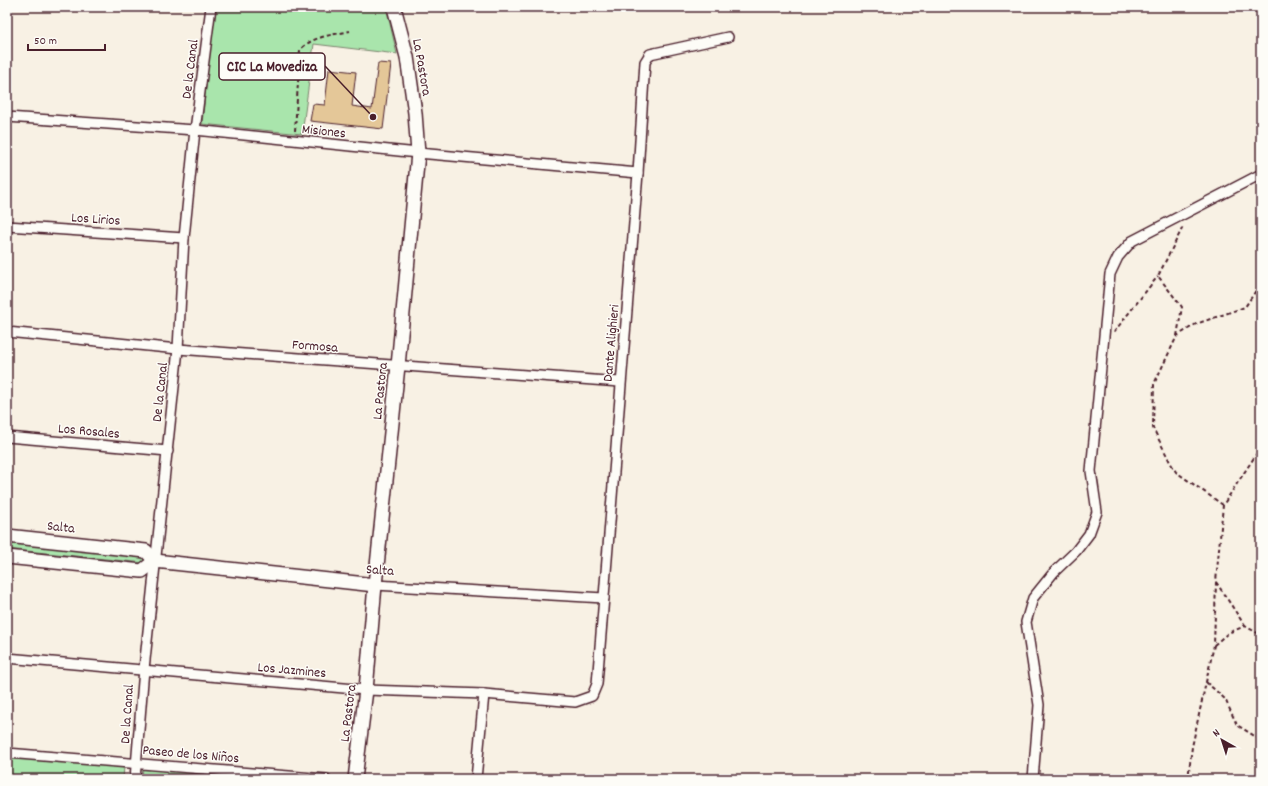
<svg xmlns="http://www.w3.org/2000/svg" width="1268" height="786" viewBox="0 0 1268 786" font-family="Dekko,sans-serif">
<rect width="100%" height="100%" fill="#f8f1e4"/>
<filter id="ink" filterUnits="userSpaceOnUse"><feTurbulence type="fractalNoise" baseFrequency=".025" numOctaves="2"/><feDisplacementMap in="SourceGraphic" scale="8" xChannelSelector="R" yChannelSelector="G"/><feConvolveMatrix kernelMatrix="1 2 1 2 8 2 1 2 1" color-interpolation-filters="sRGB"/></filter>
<g filter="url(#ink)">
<g fill="#a9e5ac" stroke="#7a826c">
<polygon points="214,7 386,7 397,54 314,44 302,134 202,124"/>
<polygon points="7,542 146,555 145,563 7,549"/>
<polygon points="7,757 124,767 123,779 7,779"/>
<polygon points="143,767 276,779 142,779"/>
</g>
<polygon fill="#e4c798" stroke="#4a1f2b" points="378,63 391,64 383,129 310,121 313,104 325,105 329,69 356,72 352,106 372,109"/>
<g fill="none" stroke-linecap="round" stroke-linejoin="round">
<defs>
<g id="street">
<polyline points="7,117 195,130 418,153 638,173"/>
<polyline points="7,226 184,238"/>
<polyline points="7,332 178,349 620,382"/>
<polyline points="7,437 168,451"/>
<polyline points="375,585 604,598"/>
<polyline points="7,658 366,690 484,694 575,702 592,696 597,684 638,173 645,62 650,54 728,37"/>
<polyline points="7,753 326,779"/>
<polyline points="135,779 144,669 178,349 184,238 195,130 211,7"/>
<polyline points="476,779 484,694"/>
<polyline points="1033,779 1039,705 1026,622 1033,598 1054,572 1076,551 1089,534 1097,512 1091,471 1110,274 1118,257 1132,241 1261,174"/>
</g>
<g id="secondary">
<polyline points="7,536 146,551 155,561 375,585"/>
<polyline points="7,557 142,571 155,561"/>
<polyline points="355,779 366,690 375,585 398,366 418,153 415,113 407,57 394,7"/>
</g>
</defs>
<use href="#street" stroke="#4a1f2b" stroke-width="12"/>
<use href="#secondary" stroke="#4a1f2b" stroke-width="16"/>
<g stroke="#4a1f2b" stroke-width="2" stroke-dasharray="4 3" stroke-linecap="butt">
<path d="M295,131L300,50C312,36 333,35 350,31"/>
<polyline points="1114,332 1158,276"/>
<polyline points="1177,336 1182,307 1158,276 1184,225"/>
<polyline points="1223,505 1176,472 1170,462 1153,428 1154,384 1177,336 1196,324 1245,307 1261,283"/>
<polyline points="1216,582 1245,626"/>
<polyline points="1214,645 1228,633 1245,626 1261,635"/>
<polyline points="1206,682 1225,699 1237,725 1261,740"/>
<polyline points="1188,779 1192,747 1214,645 1216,582 1223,505 1261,447"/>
</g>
<use href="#street" stroke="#fdfcf7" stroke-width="9"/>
<use href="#secondary" stroke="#fdfcf7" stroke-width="13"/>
</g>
</g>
<g text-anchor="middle" stroke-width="3" stroke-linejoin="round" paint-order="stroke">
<g font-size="14" fill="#4a1f2b" stroke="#fdfcf7">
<text transform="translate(423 67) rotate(80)" y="5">La Pastora</text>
<text transform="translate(189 69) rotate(-83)" y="5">De la Canal</text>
<text transform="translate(324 130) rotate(6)" y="5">Misiones</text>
<text transform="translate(96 218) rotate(4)" y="5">Los Lirios</text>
<text transform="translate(610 343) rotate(-85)" y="5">Dante Alighieri</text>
<text transform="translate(315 345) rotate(4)" y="5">Formosa</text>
<text transform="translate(379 391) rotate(-84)" y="5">La Pastora</text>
<text transform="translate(159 392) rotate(-84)" y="5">De la Canal</text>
<text transform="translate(89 430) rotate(5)" y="5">Los Rosales</text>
<text transform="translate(61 526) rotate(6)" y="5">Salta</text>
<text transform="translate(380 569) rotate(4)" y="5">Salta</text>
<text transform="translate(292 669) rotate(5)" y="5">Los Jazmines</text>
<text transform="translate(347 713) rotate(-83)" y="5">La Pastora</text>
<text transform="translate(126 714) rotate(-86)" y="5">De la Canal</text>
<text transform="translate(191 753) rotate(5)" y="5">Paseo de los Niños</text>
</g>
</g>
<path fill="none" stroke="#4a1f2b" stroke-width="1.5" d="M373 117L325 66"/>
<circle fill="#4a1f2b" stroke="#fdfcf7" stroke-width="1.5" cx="373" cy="117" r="4"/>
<rect fill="#fdfcf7" stroke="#4a1f2b" stroke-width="1.5" x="219" y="53" width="106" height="27" rx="4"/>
<g font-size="15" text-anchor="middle" font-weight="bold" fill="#4a1f2b">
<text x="272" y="71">CIC La Movediza</text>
</g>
<rect width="1268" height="786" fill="none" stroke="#fdfcf7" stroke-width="24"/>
<rect x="12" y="12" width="1244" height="762" fill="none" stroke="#4a1f2b" stroke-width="1.5" filter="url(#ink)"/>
<g transform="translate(1222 740) rotate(321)" stroke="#fdfcf7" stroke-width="3" paint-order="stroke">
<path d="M0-3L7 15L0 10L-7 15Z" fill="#4a1f2b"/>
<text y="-6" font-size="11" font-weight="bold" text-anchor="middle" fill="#4a1f2b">N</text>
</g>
<path d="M28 44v6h77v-6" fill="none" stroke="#4a1f2b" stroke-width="2"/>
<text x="34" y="44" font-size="12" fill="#4a1f2b" stroke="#fdfcf7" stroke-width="3" paint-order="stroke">50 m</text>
</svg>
